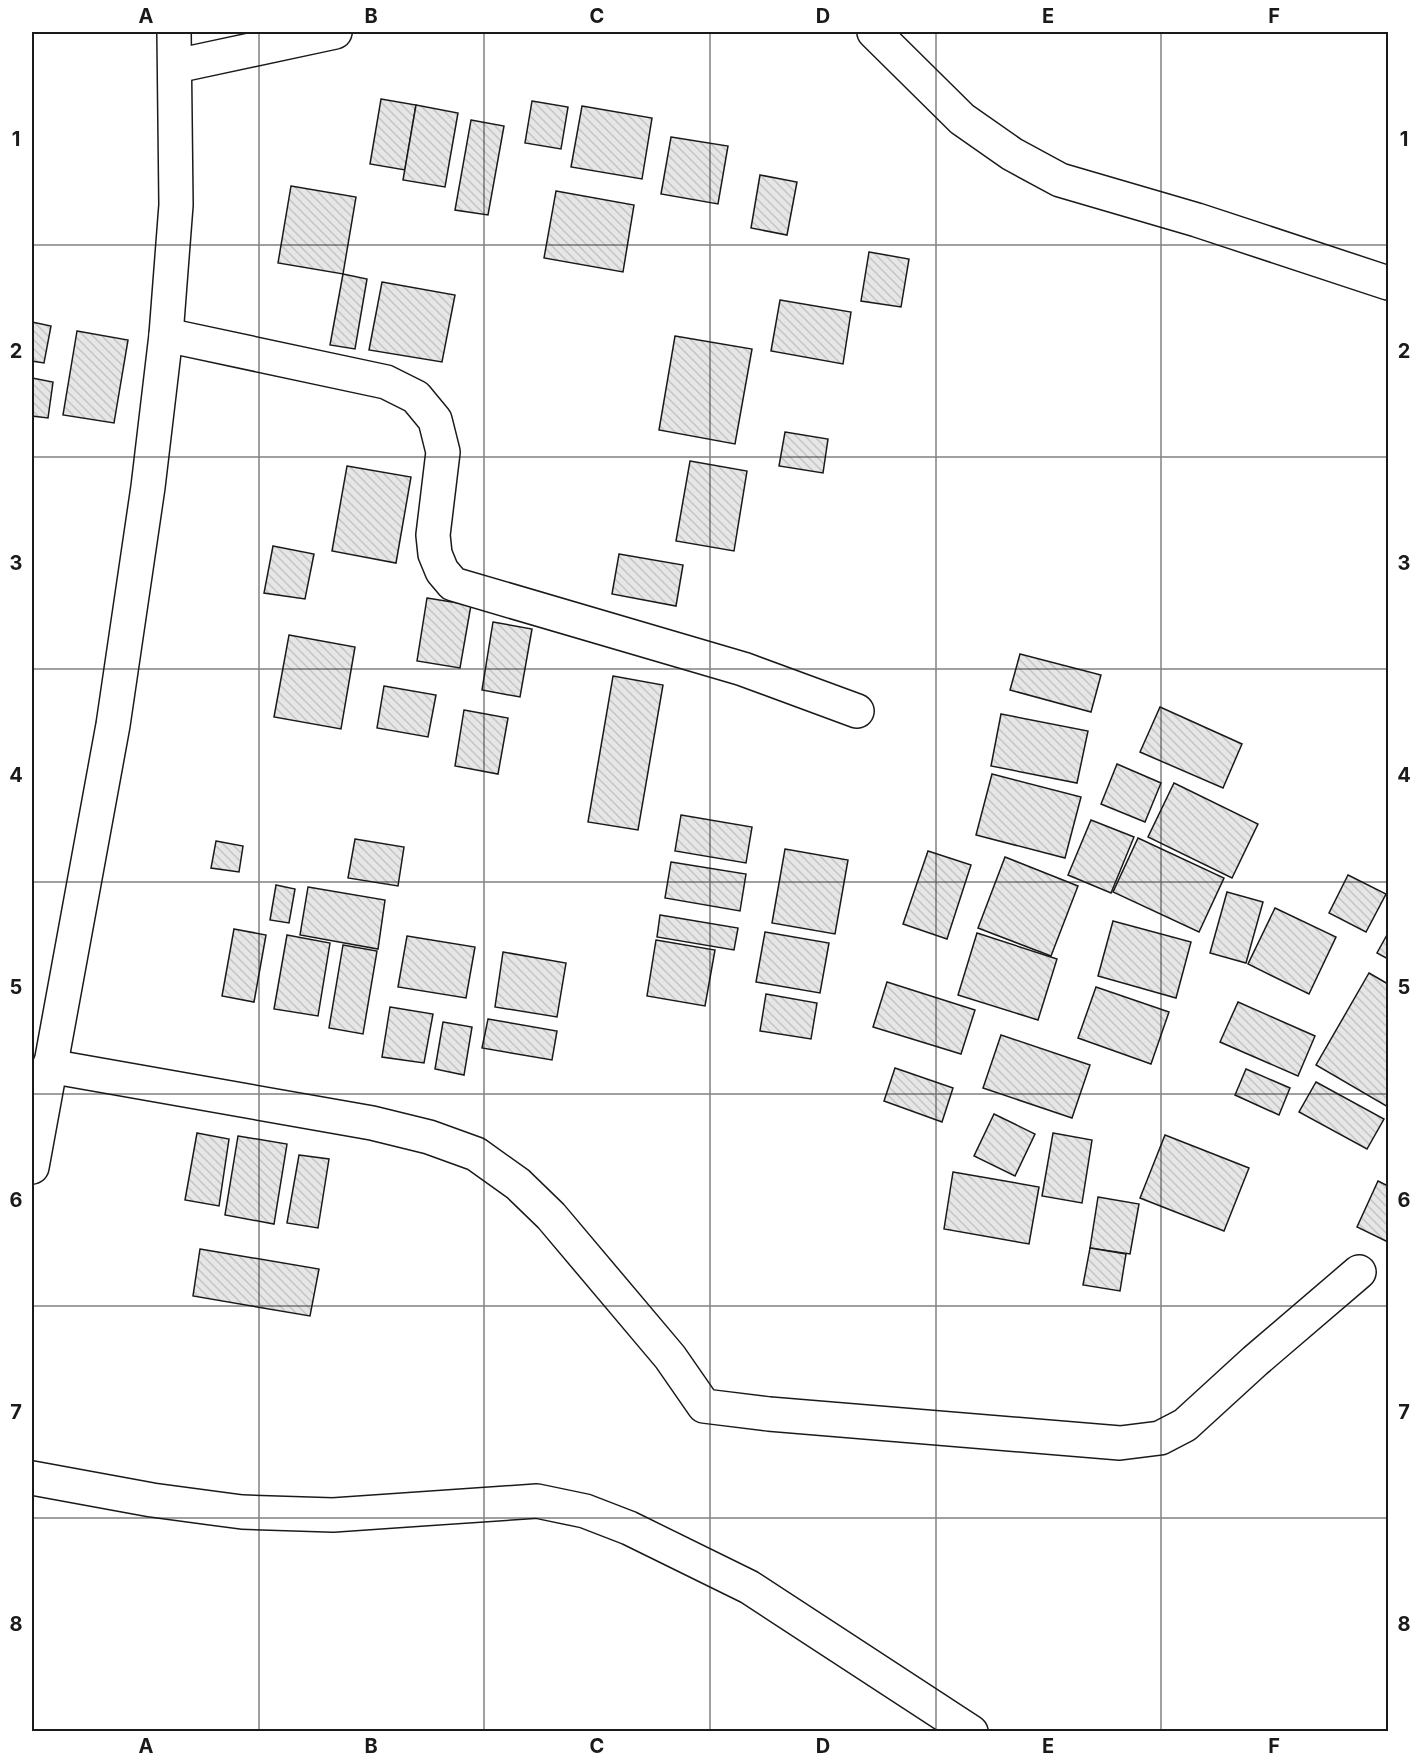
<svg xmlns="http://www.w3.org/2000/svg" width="1420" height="1763" viewBox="0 0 1420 1763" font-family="Inter,sans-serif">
<defs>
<pattern id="building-back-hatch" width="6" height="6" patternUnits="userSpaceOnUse" patternTransform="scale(1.5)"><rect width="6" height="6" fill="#e6e6e6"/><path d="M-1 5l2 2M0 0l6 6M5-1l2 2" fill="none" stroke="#c5c5c5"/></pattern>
</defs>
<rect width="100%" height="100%" fill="#fff"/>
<g fill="url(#building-back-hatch)" stroke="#1a1a1a" stroke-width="1.5">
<polygon points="381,99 416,105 405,170 370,164"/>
<polygon points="532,101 568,107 561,149 525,143"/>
<polygon points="416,105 458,113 445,187 403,180"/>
<polygon points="582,106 652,118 642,179 571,167"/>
<polygon points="471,120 504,126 488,215 455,210"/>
<polygon points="671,137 728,146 718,204 661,194"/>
<polygon points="760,175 797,182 787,235 751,228"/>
<polygon points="291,186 356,197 343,274 278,263"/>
<polygon points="556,191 634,205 623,272 544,258"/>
<polygon points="869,252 909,259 901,307 861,301"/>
<polygon points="343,274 367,279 355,349 330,345"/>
<polygon points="382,282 455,295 442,362 369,350"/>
<polygon points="780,300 851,312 843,364 771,351"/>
<polygon points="32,322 51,326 44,363 32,361"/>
<polygon points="77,331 128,340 114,423 63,415"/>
<polygon points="675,336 752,349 735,444 659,430"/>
<polygon points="32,378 53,382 48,418 32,416"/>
<polygon points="785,432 828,439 823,473 779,466"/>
<polygon points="690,461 747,471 734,551 676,541"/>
<polygon points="347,466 411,477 396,563 332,551"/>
<polygon points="273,546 314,554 305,599 264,593"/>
<polygon points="619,554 683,565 676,606 612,594"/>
<polygon points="427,598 471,605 460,668 417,661"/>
<polygon points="493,622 532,629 520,697 482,690"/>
<polygon points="289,635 355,647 341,729 274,717"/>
<polygon points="1020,654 1101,675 1091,712 1010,690"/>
<polygon points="613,676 663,685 638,830 588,822"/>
<polygon points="384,686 436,695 428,737 377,728"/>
<polygon points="1160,707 1242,744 1223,788 1140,752"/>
<polygon points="464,710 508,718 498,774 455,766"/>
<polygon points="1001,714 1088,731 1077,783 991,766"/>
<polygon points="1117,764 1161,783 1145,822 1101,804"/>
<polygon points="992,774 1081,797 1065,858 976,835"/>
<polygon points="1174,783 1258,824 1232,878 1148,837"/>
<polygon points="681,815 752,827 746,863 675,851"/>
<polygon points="1091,820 1134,837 1111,893 1068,875"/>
<polygon points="1138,838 1224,878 1199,932 1113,892"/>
<polygon points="355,839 404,847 398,886 348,878"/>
<polygon points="216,841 243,846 239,872 211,868"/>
<polygon points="785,849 848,860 835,934 772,923"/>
<polygon points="928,851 971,865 947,939 903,924"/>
<polygon points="1005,857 1078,886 1051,956 978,928"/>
<polygon points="671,862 746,874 740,911 665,898"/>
<polygon points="1348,875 1386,894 1366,932 1329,913"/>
<polygon points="276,885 295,889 289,923 270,920"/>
<polygon points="308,887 385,900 378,949 300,935"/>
<polygon points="1227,892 1263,902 1246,963 1210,953"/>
<polygon points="1275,908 1336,937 1309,994 1248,964"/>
<polygon points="660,915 738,928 734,950 657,937"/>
<polygon points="1113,921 1191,942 1176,998 1098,976"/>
<polygon points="234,929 266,935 254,1002 222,996"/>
<polygon points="765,932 829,943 820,993 756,982"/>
<polygon points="977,933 1057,959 1038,1020 958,995"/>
<polygon points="1388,933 1388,959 1377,953"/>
<polygon points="287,935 330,943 318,1016 274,1009"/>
<polygon points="407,936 475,947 466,998 398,987"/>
<polygon points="656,940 715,950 705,1006 647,996"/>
<polygon points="343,945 377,951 363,1034 329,1028"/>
<polygon points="503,952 566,963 557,1017 495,1007"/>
<polygon points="1369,973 1388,984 1388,1107 1316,1065"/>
<polygon points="887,982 975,1010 961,1054 873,1027"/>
<polygon points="1096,987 1169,1012 1151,1064 1078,1038"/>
<polygon points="766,994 817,1003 811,1039 760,1031"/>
<polygon points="1238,1002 1315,1036 1298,1076 1220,1042"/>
<polygon points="390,1007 433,1014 424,1063 382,1057"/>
<polygon points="488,1019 557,1031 552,1060 482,1048"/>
<polygon points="443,1022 472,1027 464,1075 435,1069"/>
<polygon points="1001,1035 1090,1065 1072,1118 983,1088"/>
<polygon points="895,1068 953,1088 942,1122 884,1101"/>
<polygon points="1246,1069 1290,1088 1279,1115 1235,1095"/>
<polygon points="1316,1082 1384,1119 1367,1149 1299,1112"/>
<polygon points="994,1114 1035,1134 1015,1176 974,1156"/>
<polygon points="197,1133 229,1139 219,1206 185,1200"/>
<polygon points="1053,1133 1092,1140 1082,1203 1042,1196"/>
<polygon points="1165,1135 1249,1168 1224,1231 1140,1198"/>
<polygon points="238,1136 287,1144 274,1224 225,1215"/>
<polygon points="299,1155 329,1159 318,1228 287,1223"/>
<polygon points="953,1172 1039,1187 1029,1244 944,1229"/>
<polygon points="1378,1181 1388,1186 1388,1242 1357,1227"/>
<polygon points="1098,1197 1139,1204 1130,1254 1090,1248"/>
<polygon points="1090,1248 1126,1254 1120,1291 1083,1285"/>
<polygon points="200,1249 319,1269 310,1316 193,1296"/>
</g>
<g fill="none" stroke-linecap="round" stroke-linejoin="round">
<defs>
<g id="minor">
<polyline points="874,32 962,119 1012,154 1060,180 1197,220 1388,283"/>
<polyline points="176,66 335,32"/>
<polyline points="166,335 386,382 416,397 435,420 443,452 433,535 435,554 442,571 453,584 743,669 857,711"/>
<polyline points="49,1066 372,1123 429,1137 476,1154 518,1184 551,1216 670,1357 704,1406 769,1414 1120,1443 1160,1438 1185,1425 1255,1361 1359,1272"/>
<polyline points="32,1167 113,725 148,487 166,335 176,205 174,32"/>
<polyline points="32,1478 152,1500 242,1512 333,1515 537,1501 585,1511 629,1528 749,1587 971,1732"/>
</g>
</defs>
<use href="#minor" stroke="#1a1a1a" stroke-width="36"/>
<use href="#minor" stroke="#fff" stroke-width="33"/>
</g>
<path fill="none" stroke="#1a1a1a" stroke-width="1.5" stroke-opacity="0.55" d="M259,32V1732M484,32V1732M710,32V1732M936,32V1732M1161,32V1732M32,245H1388M32,457H1388M32,669H1388M32,882H1388M32,1094H1388M32,1306H1388M32,1518H1388"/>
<rect width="1420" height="1763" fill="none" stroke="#ffffff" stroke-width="66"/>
<rect x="33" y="33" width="1354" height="1697" fill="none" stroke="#1a1a1a" stroke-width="2"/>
<g font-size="20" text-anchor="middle" font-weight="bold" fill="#1a1a1a">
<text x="146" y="23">A</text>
<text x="371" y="23">B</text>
<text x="597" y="23">C</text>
<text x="823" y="23">D</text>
<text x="1048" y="23">E</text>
<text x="1274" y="23">F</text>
<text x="16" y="146">1</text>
<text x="1404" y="146">1</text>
<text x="16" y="358">2</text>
<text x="1404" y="358">2</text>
<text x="16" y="570">3</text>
<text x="1404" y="570">3</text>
<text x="16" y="782">4</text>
<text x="1404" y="782">4</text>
<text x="16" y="994">5</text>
<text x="1404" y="994">5</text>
<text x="16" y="1207">6</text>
<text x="1404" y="1207">6</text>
<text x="16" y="1419">7</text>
<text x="1404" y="1419">7</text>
<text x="16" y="1631">8</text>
<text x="1404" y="1631">8</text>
<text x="146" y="1753">A</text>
<text x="371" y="1753">B</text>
<text x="597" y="1753">C</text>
<text x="823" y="1753">D</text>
<text x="1048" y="1753">E</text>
<text x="1274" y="1753">F</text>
</g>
</svg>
